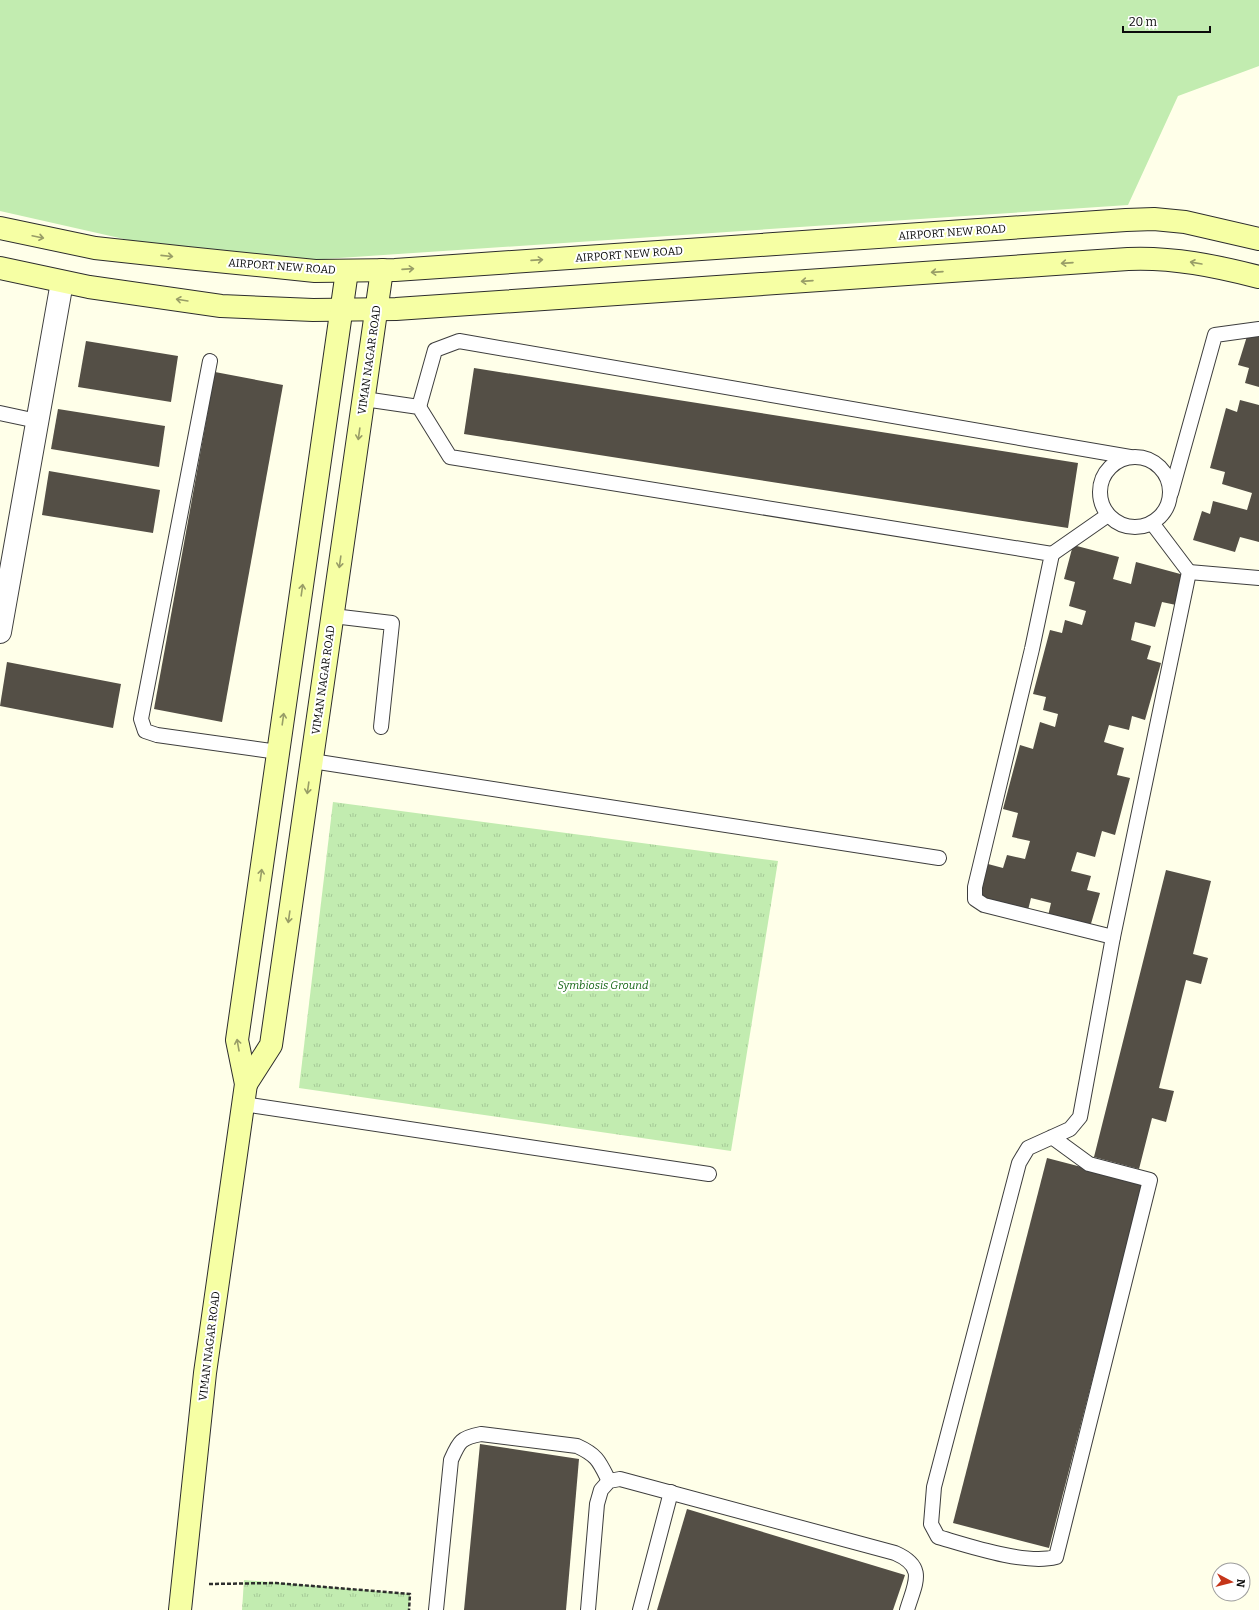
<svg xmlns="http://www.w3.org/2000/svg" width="1259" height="1610" viewBox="0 0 1259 1610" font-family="Bitter,serif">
<defs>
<pattern id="park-tufts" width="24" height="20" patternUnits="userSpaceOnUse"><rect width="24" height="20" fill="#c2ecb0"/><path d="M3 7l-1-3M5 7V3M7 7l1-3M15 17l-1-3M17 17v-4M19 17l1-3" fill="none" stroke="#a5c996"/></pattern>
</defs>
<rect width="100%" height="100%" fill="#ffffe9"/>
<polygon fill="#c2ecb0" points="0,0 1259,0 1259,66 1178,96 1128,205 309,260 146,244 0,211"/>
<g fill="url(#park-tufts)">
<polygon points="333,802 778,861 731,1151 299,1088"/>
<polygon points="244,1580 410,1594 409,1610 242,1610"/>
</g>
<g fill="#544f46">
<polygon points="1248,333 1259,336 1259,387 1245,383 1249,368 1238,365"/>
<polygon points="86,341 178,356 171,402 78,387"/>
<polygon points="474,368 1078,463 1068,528 464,434"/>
<polygon points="215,372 283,385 222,722 154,709"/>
<polygon points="1240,400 1259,405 1259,542 1240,537 1235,552 1193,540 1202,511 1210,514 1213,501 1247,510 1252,493 1222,484 1225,472 1210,468 1226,408 1237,412"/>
<polygon points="58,409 165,426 159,467 51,449"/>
<polygon points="49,471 160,490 153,533 42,515"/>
<polygon points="1073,545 1119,557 1113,579 1131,584 1136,562 1184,575 1176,605 1162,602 1155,627 1135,622 1131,640 1151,646 1147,659 1161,663 1145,720 1132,716 1129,730 1109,725 1104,742 1124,748 1117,775 1130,778 1115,835 1102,831 1095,857 1077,852 1071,871 1091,876 1087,890 1100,893 1090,927 1048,916 1051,903 1031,898 1028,910 979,897 988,864 1003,868 1007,855 1025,859 1030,841 1012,837 1018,813 1003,809 1020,745 1033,749 1040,722 1055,727 1058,714 1043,710 1046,697 1033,694 1050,630 1062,633 1065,620 1082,625 1086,611 1069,606 1075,582 1064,579"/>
<polygon points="7,662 121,684 113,728 0,706"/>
<polygon points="1166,870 1211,881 1193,954 1208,958 1201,984 1186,980 1159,1088 1174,1091 1166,1122 1152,1118 1139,1169 1094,1157"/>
<polygon points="1047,1158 1143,1183 1049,1548 953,1523"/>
<polygon points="480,1444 579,1459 566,1610 464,1610"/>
<polygon points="687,1509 905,1575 893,1610 657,1610"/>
</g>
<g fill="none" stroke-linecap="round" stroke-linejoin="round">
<defs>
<g id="lane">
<polyline points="210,361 141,719 145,731 157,735 278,752"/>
<path d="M364,399L419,407L450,457L1052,554L1032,649L975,887V899L984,905L1113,937L1080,1117L1070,1129L1028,1148L1019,1163L934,1487L931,1524L938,1537C969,1546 1025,1565 1056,1557L1150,1180L1089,1164L1052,1137"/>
<polyline points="419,407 435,350 459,341 1130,457"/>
<polyline points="0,413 37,421"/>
<circle cx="1135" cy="492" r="35"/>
<polyline points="1171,493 1215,335 1259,329"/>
<polyline points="1052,554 1108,515"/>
<polyline points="1189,572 1259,578"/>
<polyline points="333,616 392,623 381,727"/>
<polyline points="312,761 939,858"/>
<polyline points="1113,937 1189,572 1152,523"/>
<polyline points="243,1104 709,1174"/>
<path d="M436,1610L451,1460C459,1442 460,1438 481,1434L577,1446C597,1455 599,1461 609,1481"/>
<path d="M588,1610L597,1504L601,1490L609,1481L620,1479L895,1553C927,1567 915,1583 907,1610"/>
<polyline points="640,1610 671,1492"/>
</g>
<polyline id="street" points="0,632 62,282"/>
<g id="secondary">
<polyline points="0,228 95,248 187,258 315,271 395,270 1126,220 1154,219 1185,222 1259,239"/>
<path d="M0,268L89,287L221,306L313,310L396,309L1128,259C1173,257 1216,266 1259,277"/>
<polyline points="246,1084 271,1045 382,270"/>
<polyline points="180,1610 205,1373 246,1084 237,1040 347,271"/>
</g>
</defs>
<use href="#lane" stroke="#3e3e3e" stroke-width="16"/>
<use href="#street" stroke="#3e3e3e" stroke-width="24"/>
<use href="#secondary" stroke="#2d2d2d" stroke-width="24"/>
<polyline stroke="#2d2d2d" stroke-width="2.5" stroke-dasharray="4 2" stroke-linecap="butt" points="209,1584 276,1583 410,1594 409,1610"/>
<use href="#lane" stroke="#fff" stroke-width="14"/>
<use href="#street" stroke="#fff" stroke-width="22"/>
<use href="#secondary" stroke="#f6ffa4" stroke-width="22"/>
</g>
<defs><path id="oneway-shaft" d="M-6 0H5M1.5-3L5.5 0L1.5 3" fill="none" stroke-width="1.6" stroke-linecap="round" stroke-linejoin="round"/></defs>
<g stroke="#989d67">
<use href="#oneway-shaft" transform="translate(38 237) rotate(12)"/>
<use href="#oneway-shaft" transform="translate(167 256) rotate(6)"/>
<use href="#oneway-shaft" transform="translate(537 260) rotate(-4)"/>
<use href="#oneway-shaft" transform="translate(1067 263) rotate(176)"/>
<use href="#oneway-shaft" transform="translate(1196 263) rotate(-170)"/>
<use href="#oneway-shaft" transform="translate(408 269) rotate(-4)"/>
<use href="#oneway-shaft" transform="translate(937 272) rotate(176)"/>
<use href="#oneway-shaft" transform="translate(807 281) rotate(176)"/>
<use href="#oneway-shaft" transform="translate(182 300) rotate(-171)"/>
<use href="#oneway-shaft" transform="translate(359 434) rotate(98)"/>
<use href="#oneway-shaft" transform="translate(340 562) rotate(98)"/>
<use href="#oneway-shaft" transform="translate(302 590) rotate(-82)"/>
<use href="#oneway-shaft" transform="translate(283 719) rotate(-82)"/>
<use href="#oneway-shaft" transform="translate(308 788) rotate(98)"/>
<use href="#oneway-shaft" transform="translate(261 875) rotate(-82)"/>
<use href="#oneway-shaft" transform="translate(289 917) rotate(98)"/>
<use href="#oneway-shaft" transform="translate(238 1045) rotate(-100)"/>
</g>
<g text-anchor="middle" stroke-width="4" stroke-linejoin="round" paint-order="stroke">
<g font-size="11" fill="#0b0b0b" stroke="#fff">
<text transform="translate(952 232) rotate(-4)" y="4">AIRPORT NEW ROAD</text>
<text transform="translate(629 254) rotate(-4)" y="4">AIRPORT NEW ROAD</text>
<text transform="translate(282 266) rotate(4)" y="4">AIRPORT NEW ROAD</text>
<text transform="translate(369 360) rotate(-82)" y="4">VIMAN NAGAR ROAD</text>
<text transform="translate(323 680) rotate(-82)" y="4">VIMAN NAGAR ROAD</text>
<text transform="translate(209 1346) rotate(-83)" y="4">VIMAN NAGAR ROAD</text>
</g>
<g font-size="11" font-style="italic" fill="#176717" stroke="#fff">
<text x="603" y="989">Symbiosis Ground</text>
</g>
</g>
<g transform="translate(1231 1582) rotate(97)"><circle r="19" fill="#ffffff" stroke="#9d9d9d"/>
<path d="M0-3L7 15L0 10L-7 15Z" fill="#c53519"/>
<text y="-6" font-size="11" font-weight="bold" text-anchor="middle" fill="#0b0b0b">N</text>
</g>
<path d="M1123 26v6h87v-6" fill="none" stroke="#0b0b0b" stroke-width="2"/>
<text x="1129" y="26" font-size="12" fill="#0b0b0b" stroke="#ffffff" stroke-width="3" paint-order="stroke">20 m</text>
</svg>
